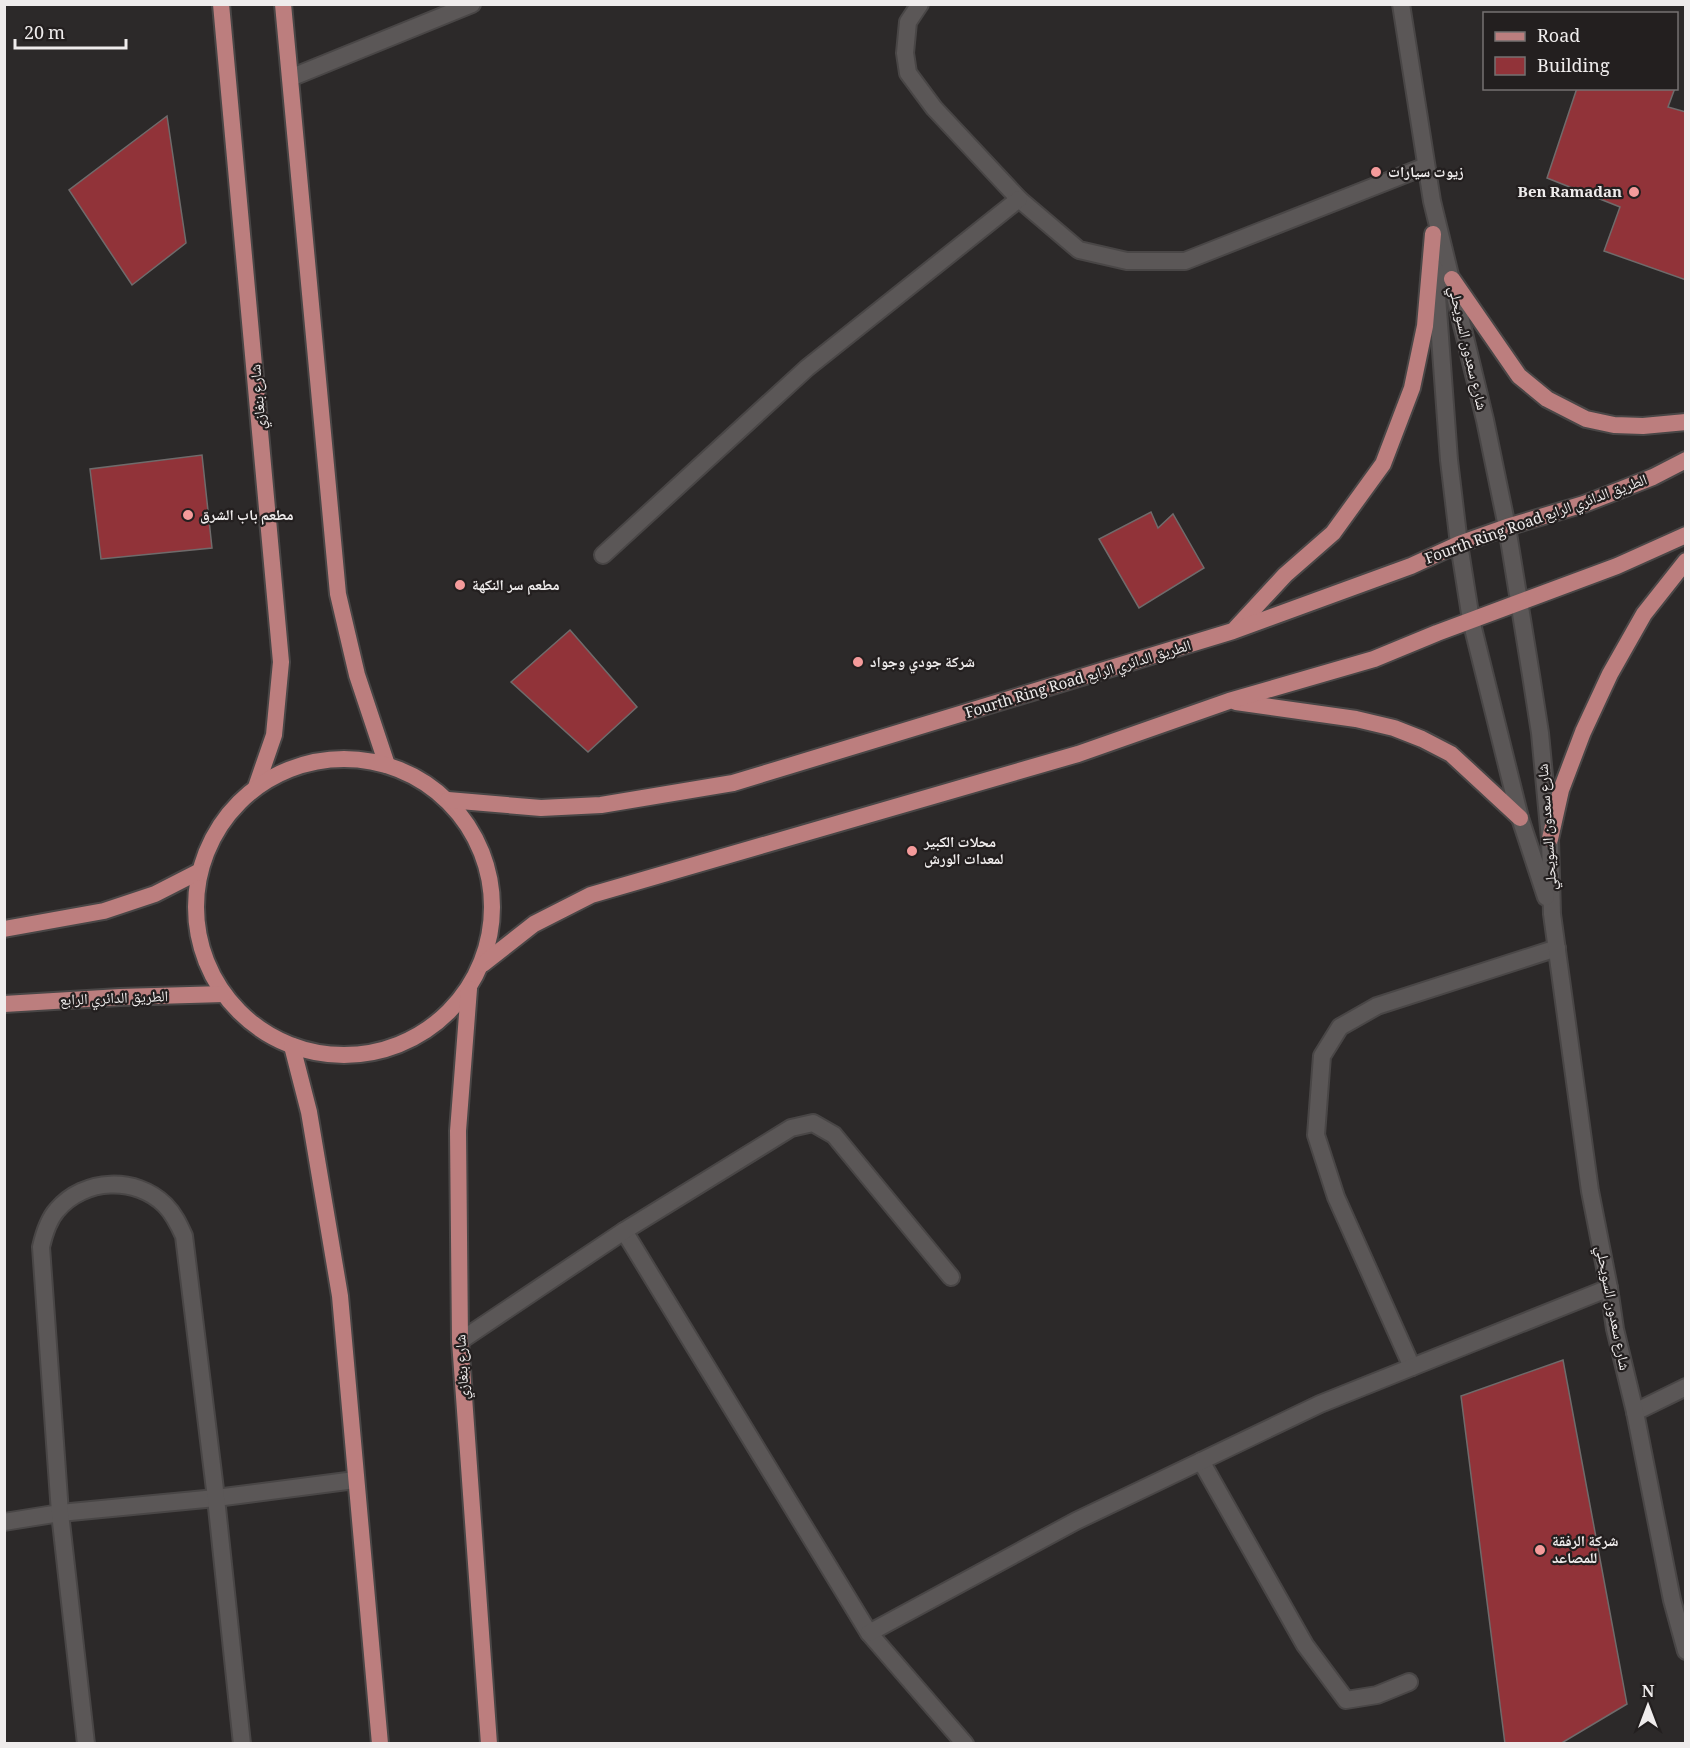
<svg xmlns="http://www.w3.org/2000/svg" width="1690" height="1748" viewBox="0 0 1690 1748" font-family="Georgia,'Noto Naskh Arabic',serif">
<rect width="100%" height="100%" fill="#2c2929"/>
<g fill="#913339" stroke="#6f6b6b" stroke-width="1.5">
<polygon points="1577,88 1675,88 1668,107 1686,112 1686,280 1604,251 1620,207 1547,178"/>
<polygon points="167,116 186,243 132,285 69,190"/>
<polygon points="202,455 212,548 101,559 90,469"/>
<polygon points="1151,512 1158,528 1173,514 1204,568 1139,608 1099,539"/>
<polygon points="570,630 637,707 588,752 511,682"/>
<polygon points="1563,1360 1627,1704 1560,1744 1505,1744 1461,1396"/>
</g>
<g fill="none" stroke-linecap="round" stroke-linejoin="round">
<defs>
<g id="service">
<polyline points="1201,1461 1305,1645 1346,1700 1377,1695 1409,1682"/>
<polyline points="4,1522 60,1513 216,1498 355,1480"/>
<path d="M86,1744L60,1513L41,1247C44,1234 48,1220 57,1210C84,1178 136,1176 165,1205C174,1214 179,1225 184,1236L216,1498L242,1744"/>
</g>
<g id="minor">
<polyline points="920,4 908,22 905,53 908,73 934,108 1019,199 1079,250 1127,261 1185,261 1426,166"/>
<polyline points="290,78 472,4"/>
<polyline points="603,555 807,368 1019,199"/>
<polyline points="624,1231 869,1633 965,1744"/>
<polyline points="460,1341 624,1231 791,1128 813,1123 834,1135 951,1277"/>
<polyline points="1412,1367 1336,1197 1316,1135 1322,1056 1340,1027 1377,1006 1557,948"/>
<polyline points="1635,1412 1686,1387"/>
<polyline points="869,1633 1076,1521 1320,1404 1609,1288"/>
</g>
<g id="secondary">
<polyline points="1401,4 1432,201 1485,420 1507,527 1531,675 1540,733 1550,839 1552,914 1590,1191 1609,1288 1615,1329 1635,1412 1672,1600 1686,1651"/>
<polyline points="1435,269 1449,460 1459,544 1471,620 1520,818 1546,897"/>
</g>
<g id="primary">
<polyline points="221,4 281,662 274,735 256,787"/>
<polyline points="283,4 338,594 357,675 387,765"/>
<polyline points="1452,279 1519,376 1547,399 1586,419 1614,425 1643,426 1686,422"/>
<polyline points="1236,628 1285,575 1333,533 1383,464 1412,388 1425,326 1433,234"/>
<polyline points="1236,702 1356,719 1394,728 1422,739 1451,754 1520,818"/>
<circle cx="344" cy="907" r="148"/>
<polyline points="448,800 541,808 601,805 733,783 1233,631 1411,566 1459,544 1507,527 1584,504 1653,477 1686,460"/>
<polyline points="1550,839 1561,790 1583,732 1610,674 1644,614 1686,561"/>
<polyline points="4,929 104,911 155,894 200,871"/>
<polyline points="483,964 534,924 591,895 1078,754 1229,701 1374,659 1437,633 1617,566 1686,535"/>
<polyline points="469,989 458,1131 460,1341 489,1744"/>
<polyline points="4,1004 120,997 224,994"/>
<polyline points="292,1046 309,1112 340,1296 380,1744"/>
</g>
</defs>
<use href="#service" stroke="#494646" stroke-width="20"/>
<use href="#minor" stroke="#494646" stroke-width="20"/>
<use href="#secondary" stroke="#494646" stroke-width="20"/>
<use href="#primary" stroke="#494646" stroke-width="20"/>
<use href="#service" stroke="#5b5757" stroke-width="16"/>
<use href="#minor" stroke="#5b5757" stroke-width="16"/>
<use href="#secondary" stroke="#5b5757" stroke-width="16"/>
<use href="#primary" stroke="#bc7e7e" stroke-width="16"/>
</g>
<g fill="#f59b9b" stroke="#231f1f" stroke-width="2">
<circle cx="1376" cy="172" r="6"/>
<circle cx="1634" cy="192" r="6"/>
<circle cx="188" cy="515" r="6"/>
<circle cx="460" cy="585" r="6"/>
<circle cx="858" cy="662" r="6"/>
<circle cx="912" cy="851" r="6"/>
<circle cx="1540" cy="1550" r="6"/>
</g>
<g text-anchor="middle" stroke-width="4.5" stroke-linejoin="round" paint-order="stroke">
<g font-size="15" font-weight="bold" fill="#efecec" stroke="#231f1f" text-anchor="start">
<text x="1388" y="177">زيوت سيارات</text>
<text x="1622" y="197" text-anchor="end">Ben Ramadan</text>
<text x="200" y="520">مطعم باب الشرق</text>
<text x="472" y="590">مطعم سر النكهة</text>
<text x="870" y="667">شركة جودي وجواد</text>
<text x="924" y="847">محلات الكبير<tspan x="924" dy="17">لمعدات الورش</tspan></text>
<text x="1552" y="1546">شركة الرفقة<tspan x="1552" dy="17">للمصاعد</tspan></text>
</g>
<g font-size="15" fill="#efecec" stroke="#231f1f">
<text transform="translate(1468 348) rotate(77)" y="5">شارع سعدون السويحلي</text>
<text transform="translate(258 397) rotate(-95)" y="5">شارع بنغازي</text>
<text transform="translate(1536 519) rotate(-20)" y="5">Fourth Ring Road الطريق الدائري الرابع</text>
<text transform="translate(1078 679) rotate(-17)" y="5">Fourth Ring Road الطريق الدائري الرابع</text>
<text transform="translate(1547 827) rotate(-94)" y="5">شارع سعدون السويحلي</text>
<text transform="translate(114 998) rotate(-2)" y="5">الطريق الدائري الرابع</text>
<text transform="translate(1613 1308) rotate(79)" y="5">شارع سعدون السويحلي</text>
<text transform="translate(462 1367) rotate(-93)" y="5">شارع بنغازي</text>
</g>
</g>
<rect width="1690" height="1748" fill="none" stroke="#efecec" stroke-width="12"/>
<rect x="1483" y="12" width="195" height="78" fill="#231f1f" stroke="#757171" stroke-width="1.5"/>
<rect x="1495" y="32" width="30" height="9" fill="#bc7e7e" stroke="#757171" stroke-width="1.5"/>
<text x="1537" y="42" font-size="18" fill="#efecec">Road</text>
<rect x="1495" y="57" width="30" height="18" fill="#913339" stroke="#757171" stroke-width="1.5"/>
<text x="1537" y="72" font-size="18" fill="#efecec">Building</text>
<g transform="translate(1648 1706)" stroke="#231f1f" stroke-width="4.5" paint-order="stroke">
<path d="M0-4.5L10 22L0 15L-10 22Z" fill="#efecec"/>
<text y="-9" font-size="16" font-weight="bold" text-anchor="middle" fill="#efecec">N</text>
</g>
<path d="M15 39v9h111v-9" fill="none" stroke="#efecec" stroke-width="3"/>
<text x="24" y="39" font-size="18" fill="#efecec" stroke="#231f1f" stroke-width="4.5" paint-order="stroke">20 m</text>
</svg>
